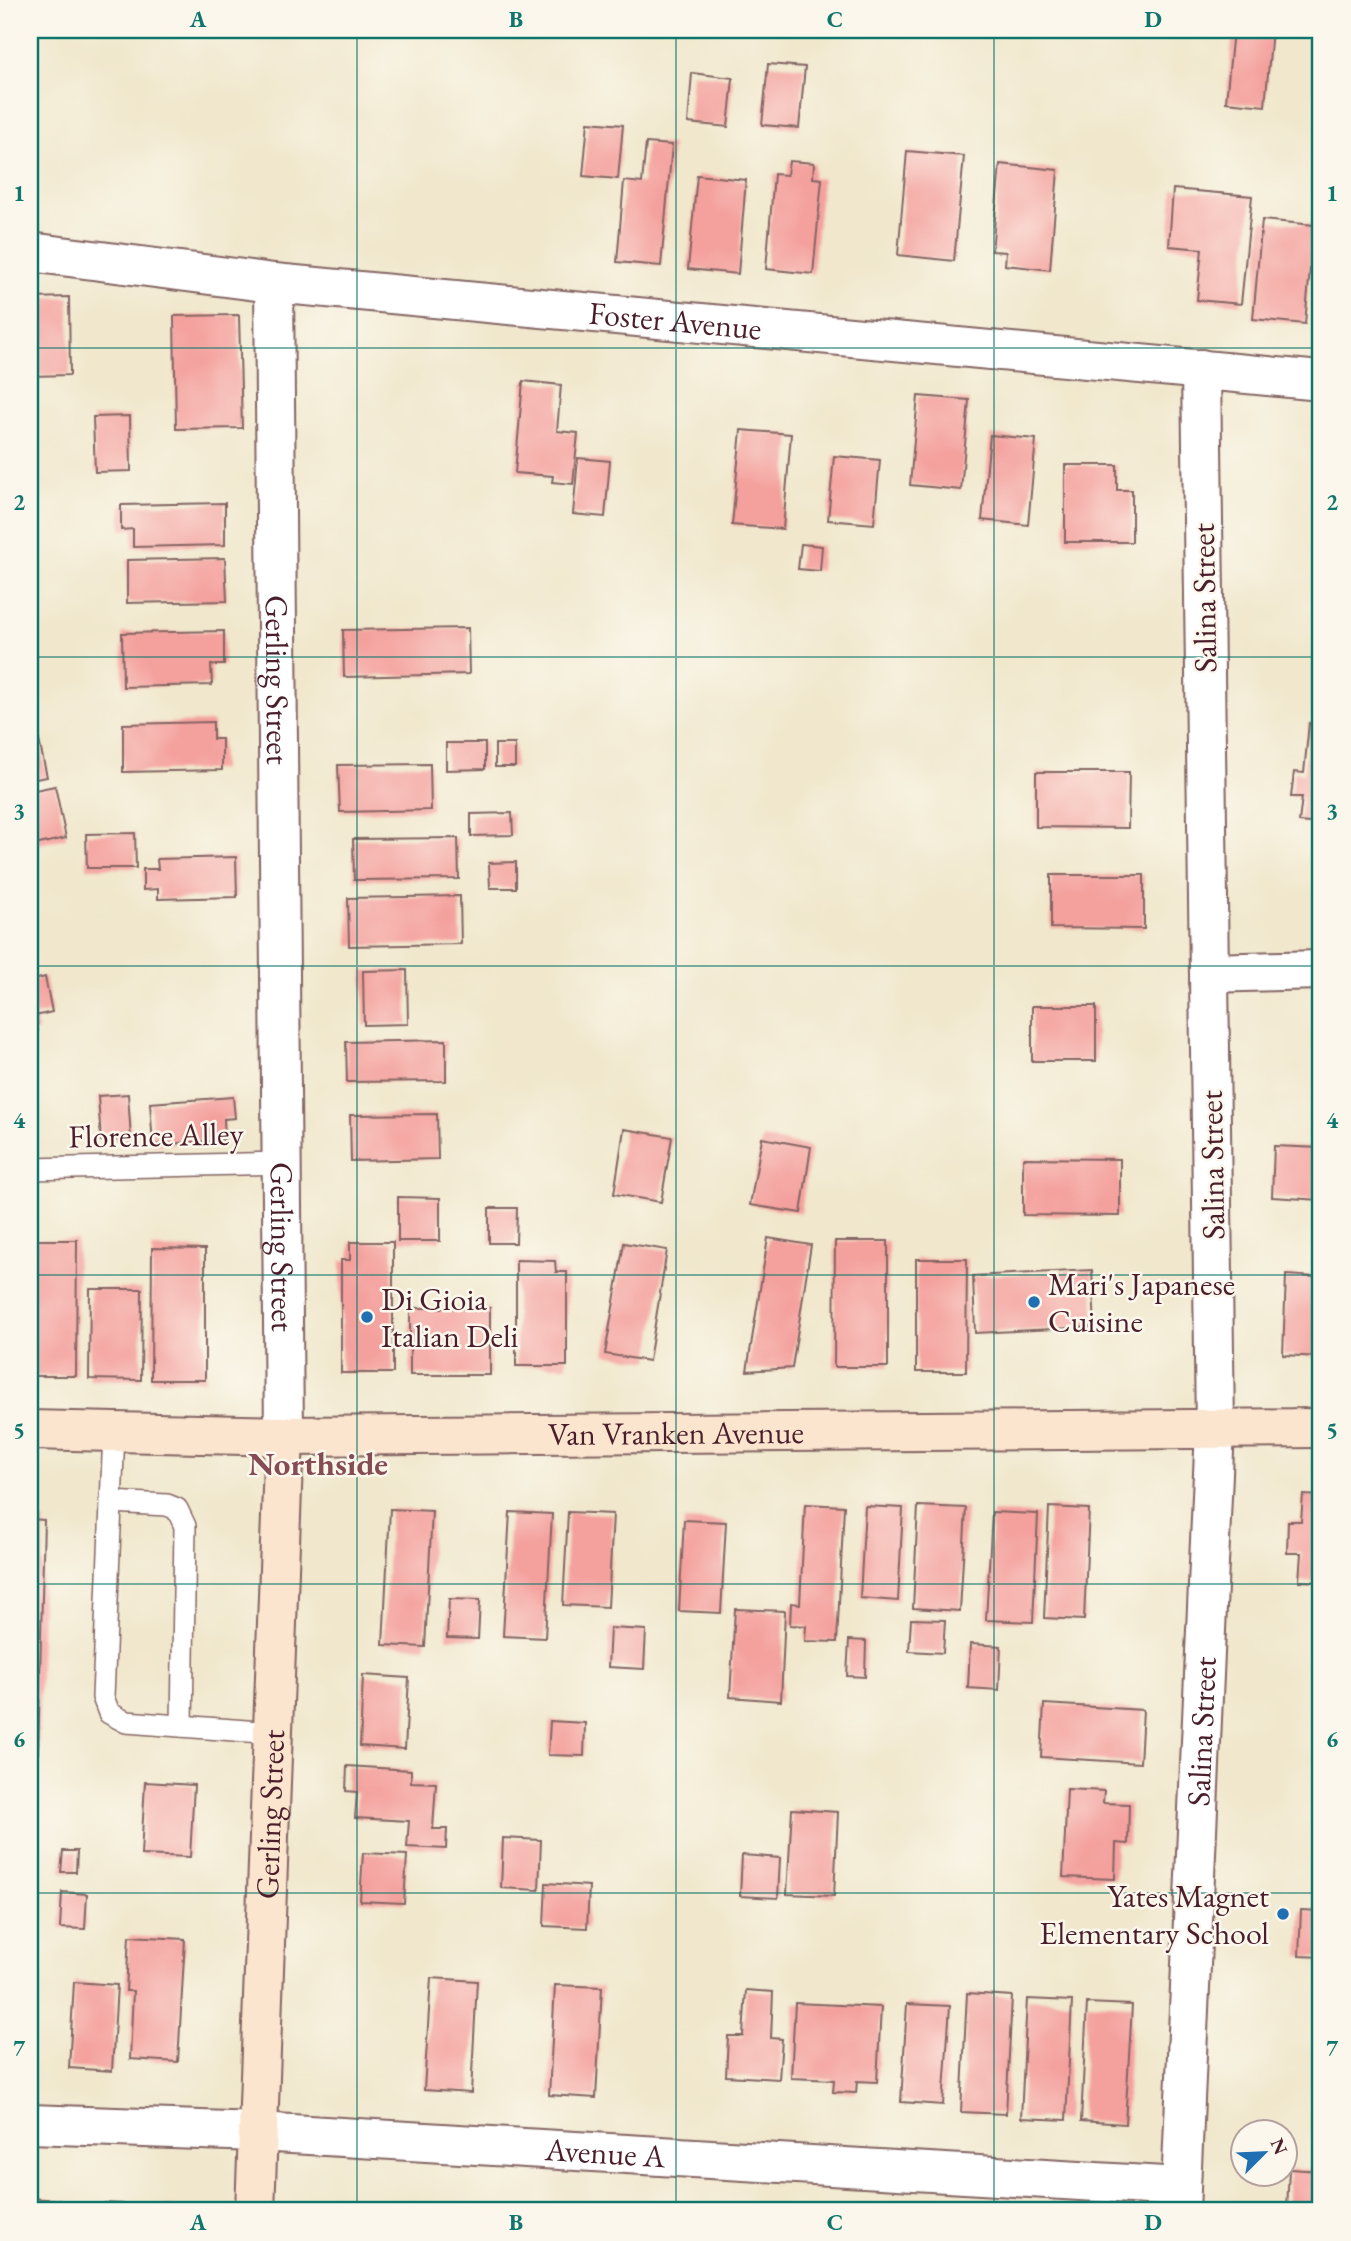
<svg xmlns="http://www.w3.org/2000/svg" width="1351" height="2241" viewBox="0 0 1351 2241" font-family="'EB Garamond',serif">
<rect width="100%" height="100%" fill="#fbf7ec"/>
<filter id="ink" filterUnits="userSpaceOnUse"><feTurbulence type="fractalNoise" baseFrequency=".0143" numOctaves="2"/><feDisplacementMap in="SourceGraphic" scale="14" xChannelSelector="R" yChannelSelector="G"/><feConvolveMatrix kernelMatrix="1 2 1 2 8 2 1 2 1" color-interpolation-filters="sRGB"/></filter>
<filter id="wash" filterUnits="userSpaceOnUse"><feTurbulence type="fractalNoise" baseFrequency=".00686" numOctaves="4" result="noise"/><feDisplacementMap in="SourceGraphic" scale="28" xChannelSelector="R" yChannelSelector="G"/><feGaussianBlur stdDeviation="1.57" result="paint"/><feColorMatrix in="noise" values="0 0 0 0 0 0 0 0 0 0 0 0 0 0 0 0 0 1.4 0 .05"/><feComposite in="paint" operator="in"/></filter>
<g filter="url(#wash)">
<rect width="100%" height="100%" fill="#f0e7cc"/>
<g id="blocks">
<g fill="#f4a09d">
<polygon points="1233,30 1272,30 1265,106 1226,102"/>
<polygon points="768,64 805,67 799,128 762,125"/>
<polygon points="692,73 733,78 728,127 688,123"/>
<polygon points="588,122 623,125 618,179 583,176"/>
<polygon points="646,143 672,145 661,266 617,262 624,181 642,183"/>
<polygon points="907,151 964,156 954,261 898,255"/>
<polygon points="789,161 814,163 813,178 822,179 813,274 766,269 774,174 787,175"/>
<polygon points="1000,164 1058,170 1050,270 1005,265 1006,252 992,251"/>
<polygon points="697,175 746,180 738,274 688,269"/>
<polygon points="1173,189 1252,196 1241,304 1197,300 1202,249 1169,246"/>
<polygon points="1262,220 1314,225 1305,324 1253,319"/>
<polygon points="69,297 70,375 30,376 30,298"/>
<polygon points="239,315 242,428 176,429 174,316"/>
<polygon points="523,381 561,385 557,431 578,433 573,484 552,482 553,476 515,473"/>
<polygon points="918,396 969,400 961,490 910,485"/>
<polygon points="130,416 131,471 95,472 93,417"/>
<polygon points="741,430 791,434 783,529 732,525"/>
<polygon points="990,435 1036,439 1028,525 982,520"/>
<polygon points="834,456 880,460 874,524 828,520"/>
<polygon points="578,458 610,461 605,517 573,514"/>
<polygon points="1065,465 1117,465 1117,490 1132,490 1132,542 1065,542"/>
<polygon points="225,503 225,545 133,547 133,529 121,530 121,505"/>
<polygon points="801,544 822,546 820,571 798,569"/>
<polygon points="225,558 227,601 127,603 127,560"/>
<polygon points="468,628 469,674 344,677 343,630"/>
<polygon points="224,631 224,665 211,665 212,685 123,687 122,633"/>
<polygon points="30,699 47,777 30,780"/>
<polygon points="213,722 213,739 222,739 222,770 123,772 123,724"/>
<polygon points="1309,723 1321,725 1321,824 1299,822 1302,797 1291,797 1294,772 1304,773"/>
<polygon points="446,743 485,743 485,769 446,770"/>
<rect x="495" y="744" width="20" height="23"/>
<polygon points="430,764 431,810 340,812 338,765"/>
<polygon points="1036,772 1129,772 1128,828 1036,827"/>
<polygon points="55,786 66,838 30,846 30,791"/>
<polygon points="512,813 513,835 471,836 471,814"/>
<polygon points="135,833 136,868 87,868 86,834"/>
<polygon points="458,838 459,879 354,880 353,839"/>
<polygon points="236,857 237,897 158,899 158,889 143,890 143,869 158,869 157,859"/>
<polygon points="516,862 516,888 490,888 489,863"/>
<polygon points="1051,875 1144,875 1144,929 1051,928"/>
<polygon points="460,896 461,944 349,946 348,898"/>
<polygon points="407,970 408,1024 364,1025 363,971"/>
<polygon points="45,977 52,1012 35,1016 38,1031 30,1033 30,981"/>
<rect x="1032" y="1006" width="64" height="55"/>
<polygon points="446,1040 446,1081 347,1082 346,1042"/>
<polygon points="128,1094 131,1139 101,1141 98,1096"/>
<polygon points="233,1097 235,1118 224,1119 225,1140 153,1145 150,1103"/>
<polygon points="437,1114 438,1159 351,1161 350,1115"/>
<polygon points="624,1129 672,1137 661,1202 614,1194"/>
<polygon points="762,1138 811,1147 801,1213 750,1205"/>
<polygon points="1274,1146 1321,1148 1321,1200 1272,1197"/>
<polygon points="1023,1158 1120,1159 1120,1216 1023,1215"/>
<polygon points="398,1197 440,1198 440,1241 398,1241"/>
<polygon points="489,1208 517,1208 516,1243 489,1243"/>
<polygon points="1319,1210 1321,1210 1321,1357 1283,1355 1286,1275 1316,1277"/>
<polygon points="768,1238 811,1245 792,1368 747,1371"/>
<polygon points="30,1240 77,1240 76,1376 30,1376"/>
<polygon points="835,1241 888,1241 888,1367 834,1367"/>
<polygon points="350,1242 393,1242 393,1373 341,1373 341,1260 350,1260"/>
<polygon points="624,1243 667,1250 649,1361 605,1354"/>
<polygon points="152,1248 205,1249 205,1380 151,1380"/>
<polygon points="916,1259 967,1259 966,1372 916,1372"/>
<polygon points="516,1260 555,1261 556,1272 567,1272 567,1366 516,1366"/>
<polygon points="1092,1270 1095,1327 975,1333 973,1276"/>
<polygon points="90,1289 142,1289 141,1380 89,1379"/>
<rect x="410" y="1308" width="80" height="67"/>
<polygon points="1303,1495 1321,1496 1321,1582 1299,1581 1301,1553 1287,1553 1288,1521 1301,1521"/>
<polygon points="805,1504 844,1506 837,1642 805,1641 806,1626 790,1625 791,1603 800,1604"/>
<polygon points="865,1506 903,1508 898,1601 860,1598"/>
<polygon points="918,1506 966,1508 960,1611 913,1608"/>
<polygon points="1049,1507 1089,1509 1084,1620 1044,1618"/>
<polygon points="390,1509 432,1511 425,1647 383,1645"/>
<polygon points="510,1512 552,1514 545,1638 503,1636"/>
<polygon points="568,1512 613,1514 608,1607 563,1605"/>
<polygon points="992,1512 1038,1514 1033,1622 986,1620"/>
<polygon points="30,1519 44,1520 38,1753 30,1753"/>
<polygon points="684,1520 726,1522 721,1613 679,1611"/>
<polygon points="449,1599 480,1600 478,1639 447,1638"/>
<polygon points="735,1609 785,1611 781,1701 730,1697"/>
<polygon points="911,1619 945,1620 943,1653 909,1651"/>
<polygon points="610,1628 646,1630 644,1669 608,1667"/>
<polygon points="849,1640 866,1641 865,1677 847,1676"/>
<polygon points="970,1644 1001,1646 999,1690 968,1688"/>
<polygon points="363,1675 409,1678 405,1749 360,1746"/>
<polygon points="1044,1704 1143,1710 1140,1763 1041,1757"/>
<polygon points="550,1721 585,1723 584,1756 548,1755"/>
<polygon points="347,1766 411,1770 411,1782 436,1783 433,1829 447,1829 446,1849 407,1847 409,1821 355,1818 357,1792 346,1791"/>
<polygon points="145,1782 194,1785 190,1857 141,1855"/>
<polygon points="1067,1789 1104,1791 1103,1803 1129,1804 1128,1844 1116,1843 1115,1879 1063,1877"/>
<polygon points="792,1809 838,1812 834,1896 787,1894"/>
<polygon points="503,1838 541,1840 539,1890 501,1888"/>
<polygon points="63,1851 77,1851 76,1872 61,1872"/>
<polygon points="363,1853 407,1855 404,1903 360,1901"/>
<polygon points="742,1855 780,1858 778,1898 740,1896"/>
<polygon points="30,1878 39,1878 37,1923 30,1923"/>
<polygon points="546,1883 589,1886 587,1928 544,1926"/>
<polygon points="62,1892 87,1894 85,1929 60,1928"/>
<polygon points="1301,1910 1321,1911 1321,1957 1299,1956"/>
<polygon points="129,1936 185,1939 178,2062 130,2059 133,1991 126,1991"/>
<polygon points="431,1978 477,1981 471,2093 424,2090"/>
<polygon points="74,1982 117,1985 112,2071 69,2068"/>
<polygon points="555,1985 602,1987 596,2098 549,2095"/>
<polygon points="746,1990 773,1992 771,2038 782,2039 779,2079 726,2076 728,2036 743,2036"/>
<polygon points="967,1993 1012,1996 1006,2114 961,2112"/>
<polygon points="1027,1999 1072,2001 1066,2120 1021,2118"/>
<polygon points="795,2003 881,2007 877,2082 857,2081 856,2093 833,2092 834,2080 791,2078"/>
<polygon points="1087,2003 1132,2005 1125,2124 1081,2121"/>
<polygon points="907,2004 950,2006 943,2105 901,2102"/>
<polygon points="1289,2169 1321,2171 1321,2211 1287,2211"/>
<polygon points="30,2198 60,2200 60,2211 30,2211"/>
<polygon points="105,2203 174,2207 174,2211 105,2211"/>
</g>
</g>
</g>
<g filter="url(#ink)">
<use href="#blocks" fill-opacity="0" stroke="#846563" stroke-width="2"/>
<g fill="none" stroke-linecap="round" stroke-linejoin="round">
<defs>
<g id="lane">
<polyline points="30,1169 283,1163"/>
<polyline points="114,1432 103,1697 109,1713 126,1722 273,1733"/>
<polyline points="111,1502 167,1505 177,1509 185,1526 182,1726"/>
</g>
<g id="street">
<path id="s1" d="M30,252L274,283L1321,381"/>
<path id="s2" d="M274,283L284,1436"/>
<polyline points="1209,973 1321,970"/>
<path id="s3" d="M30,2124L258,2132L1181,2187"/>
<path id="s4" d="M1180,2211L1215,1429L1201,369"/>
</g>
<g id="secondary">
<path id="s5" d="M30,1430L284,1436L1321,1428"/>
<path id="s6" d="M255,2211L284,1436"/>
</g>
</defs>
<use href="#lane" stroke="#846563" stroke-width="24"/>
<use href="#street" stroke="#846563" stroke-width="42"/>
<use href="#secondary" stroke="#846563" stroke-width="42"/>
<use href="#lane" stroke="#fff" stroke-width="21"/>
<use href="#street" stroke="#fff" stroke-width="38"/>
<use href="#secondary" stroke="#fbe5cf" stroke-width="38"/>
</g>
</g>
<path fill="none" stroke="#0f766e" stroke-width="2" stroke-opacity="0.55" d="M357,30V2211M676,30V2211M994,30V2211M30,348H1321M30,657H1321M30,966H1321M30,1275H1321M30,1584H1321M30,1893H1321"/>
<g fill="#1f6fb2" stroke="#fbf7ec" stroke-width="2.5">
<circle cx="1034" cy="1302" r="7"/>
<circle cx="367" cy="1317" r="7"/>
<circle cx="1283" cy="1914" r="7"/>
</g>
<g text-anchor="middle" stroke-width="5" stroke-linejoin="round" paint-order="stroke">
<g font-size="32" fill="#4a1f2b" stroke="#fbf7ec">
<text dy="11" stroke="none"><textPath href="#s1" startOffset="649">Foster Avenue</textPath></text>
<text transform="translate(1204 598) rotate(-91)" y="11">Salina Street</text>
<text dy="11" stroke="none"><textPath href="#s2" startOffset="397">Gerling Street</textPath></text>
<text transform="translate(156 1135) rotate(-1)" y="11">Florence Alley</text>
<text transform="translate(1212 1165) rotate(-91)" y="11">Salina Street</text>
<text dy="11" stroke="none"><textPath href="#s2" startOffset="964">Gerling Street</textPath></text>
<text dy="11" stroke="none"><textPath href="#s5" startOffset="646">Van Vranken Avenue</textPath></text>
<text dy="11" stroke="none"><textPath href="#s4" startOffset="480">Salina Street</textPath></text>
<text dy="11" stroke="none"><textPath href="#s6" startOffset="397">Gerling Street</textPath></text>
<text dy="11" stroke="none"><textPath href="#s3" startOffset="576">Avenue A</textPath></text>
</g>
<g font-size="32" fill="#4a1f2b" stroke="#fbf7ec" text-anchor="start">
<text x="1048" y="1295">Mari's Japanese<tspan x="1048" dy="37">Cuisine</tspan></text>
<text x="381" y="1310">Di Gioia<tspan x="381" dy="37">Italian Deli</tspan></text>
<text x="1269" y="1907" text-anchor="end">Yates Magnet<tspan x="1269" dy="37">Elementary School</tspan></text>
</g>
<g font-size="33" font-weight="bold" fill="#864c53" stroke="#fbf7ec">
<text x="318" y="1475">Northside</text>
</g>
</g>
<rect width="1351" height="2241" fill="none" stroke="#fbf7ec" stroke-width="77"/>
<g transform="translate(1264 2153) rotate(66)"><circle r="33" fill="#fbf7ec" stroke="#b4a19f" stroke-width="2"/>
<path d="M0-5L12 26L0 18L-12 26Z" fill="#1f6fb2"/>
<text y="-10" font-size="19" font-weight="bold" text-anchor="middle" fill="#4a1f2b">N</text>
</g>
<rect x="38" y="38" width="1274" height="2164" fill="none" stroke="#0f766e" stroke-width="2.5"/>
<g font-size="23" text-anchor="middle" font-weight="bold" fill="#0f766e">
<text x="198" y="27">A</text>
<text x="516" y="27">B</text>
<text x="835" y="27">C</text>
<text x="1153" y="27">D</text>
<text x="19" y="201">1</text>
<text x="1332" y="201">1</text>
<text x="19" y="510">2</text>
<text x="1332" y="510">2</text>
<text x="19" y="819">3</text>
<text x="1332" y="819">3</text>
<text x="19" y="1128">4</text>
<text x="1332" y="1128">4</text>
<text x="19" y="1438">5</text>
<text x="1332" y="1438">5</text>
<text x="19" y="1747">6</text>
<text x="1332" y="1747">6</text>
<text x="19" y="2056">7</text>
<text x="1332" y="2056">7</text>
<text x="198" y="2230">A</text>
<text x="516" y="2230">B</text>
<text x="835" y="2230">C</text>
<text x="1153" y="2230">D</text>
</g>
</svg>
